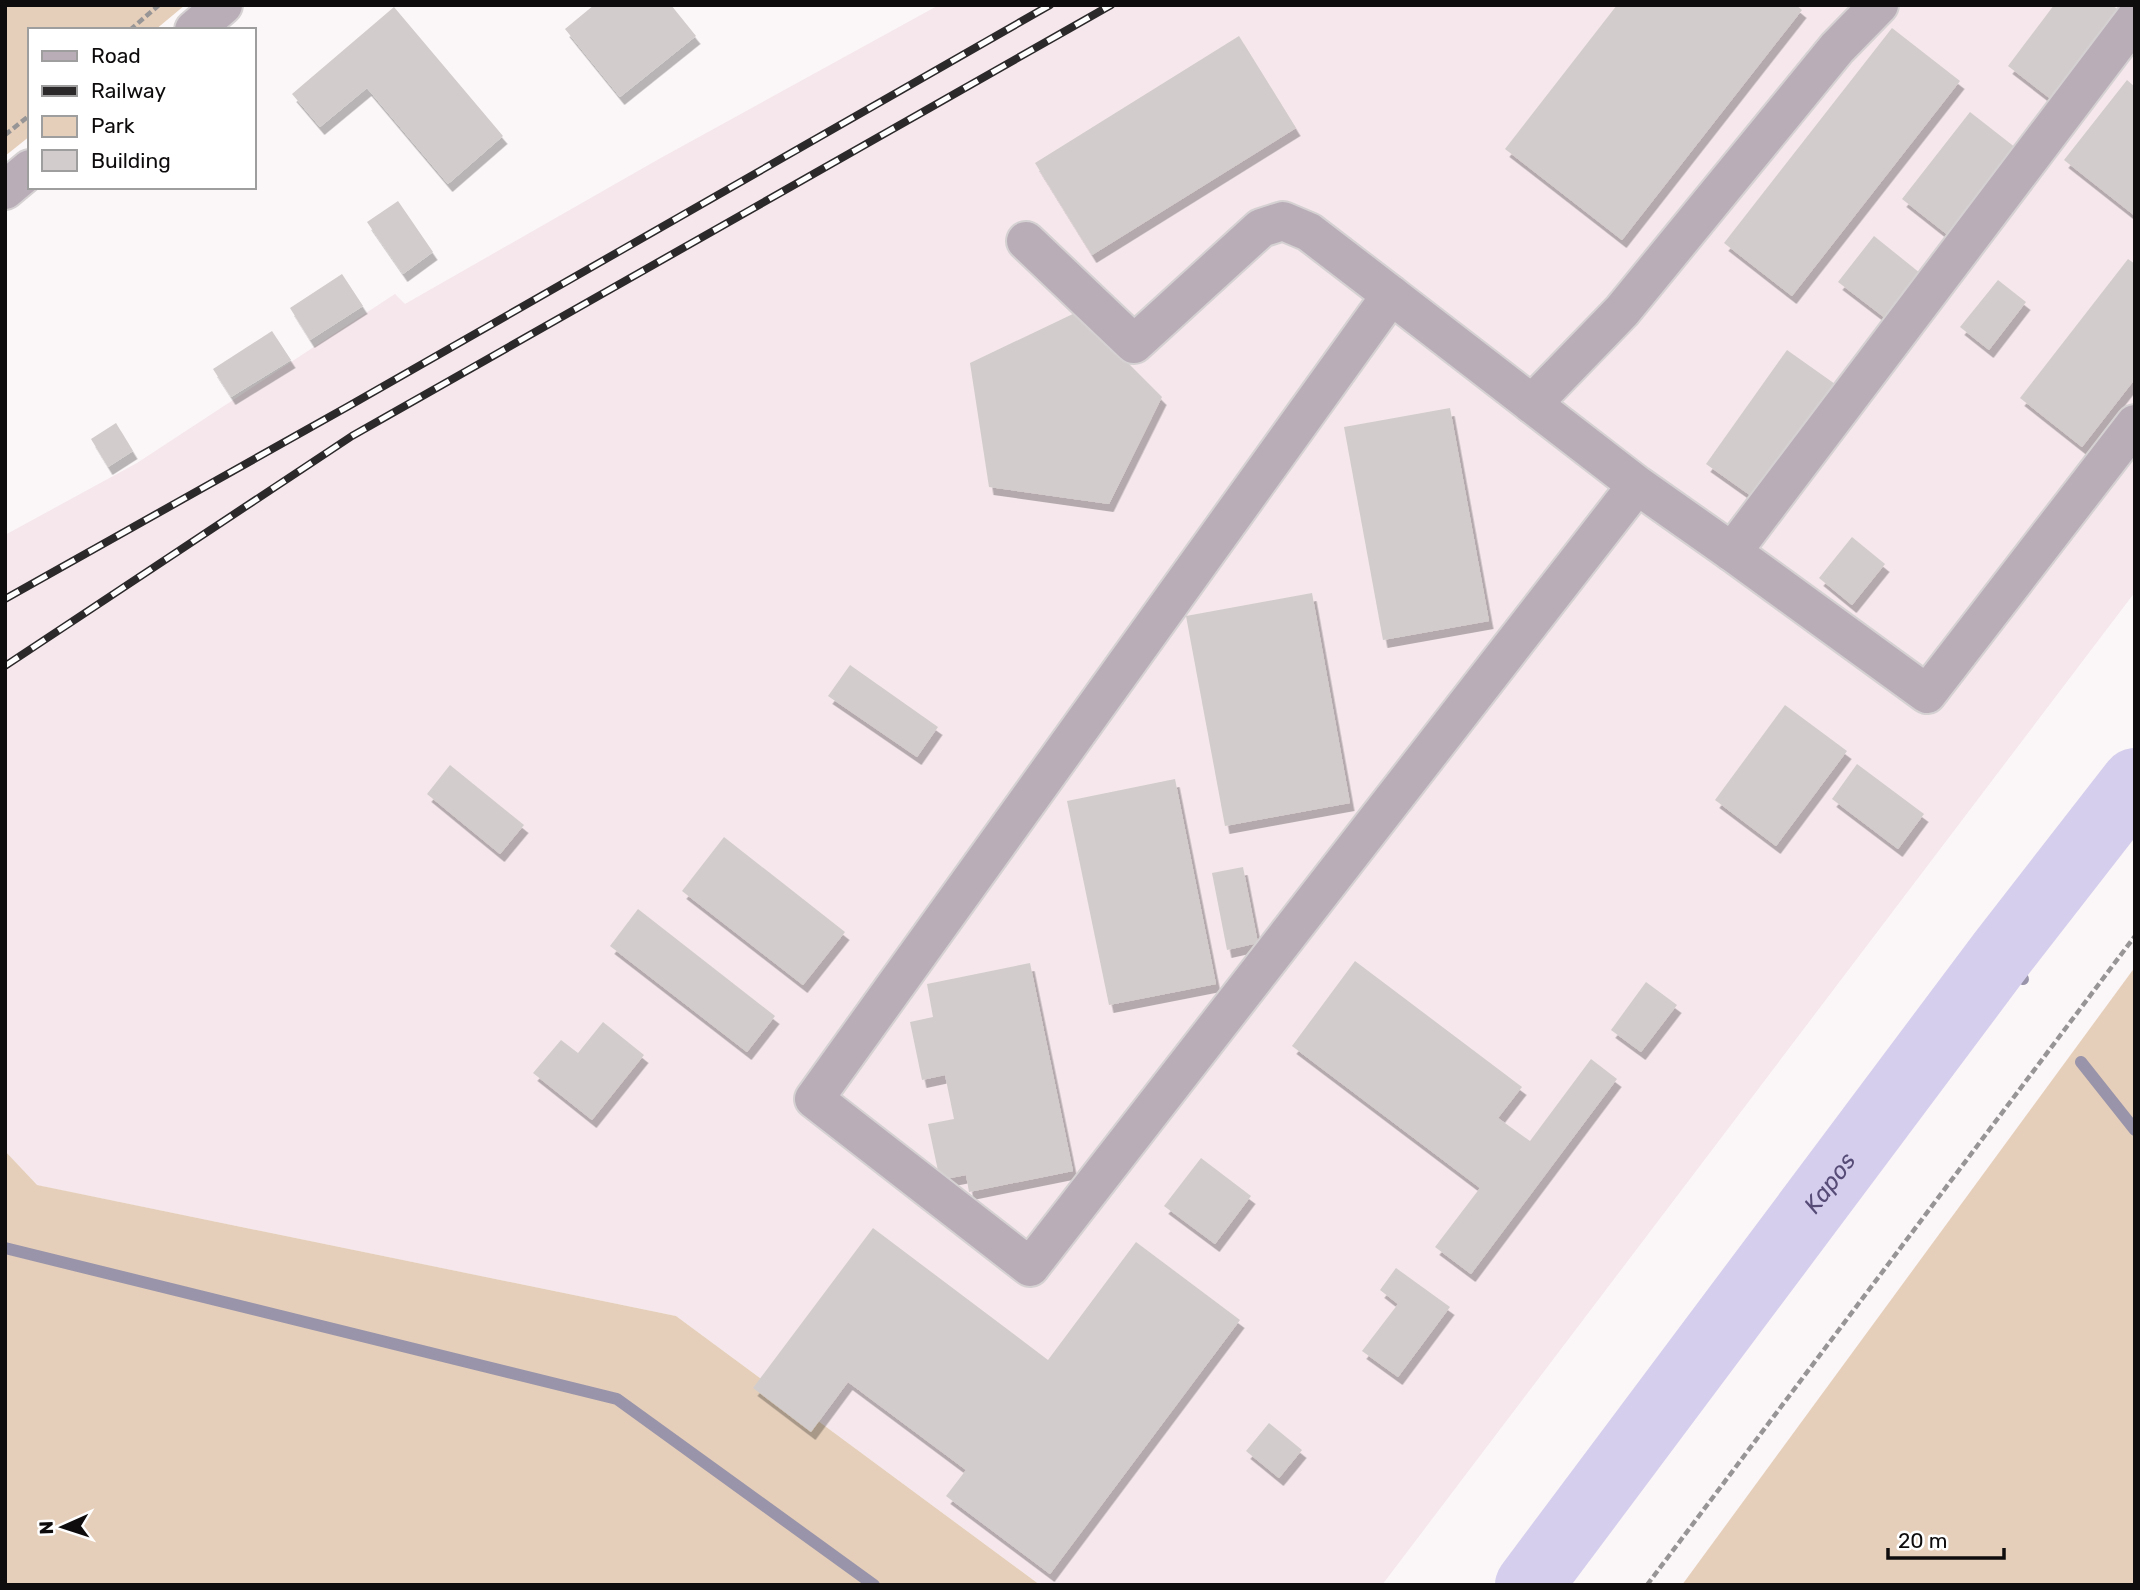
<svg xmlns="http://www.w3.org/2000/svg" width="2140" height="1590" viewBox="0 0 2140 1590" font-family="Rubik,sans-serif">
<defs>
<filter id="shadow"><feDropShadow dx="4.5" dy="8" stdDeviation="0" flood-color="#0004"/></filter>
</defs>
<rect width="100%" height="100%" fill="#fbf6f7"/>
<polygon fill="#f5e7eb" points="939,5 2135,5 2135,592 1382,1585 1040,1585 676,1316 36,1185 5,1151 5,535 137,463 395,294 405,304 659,159"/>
<g fill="#e5cfba">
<polygon points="5,5 185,5 155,30 30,30 30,136 5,156"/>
<polygon points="2135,967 2135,1585 1682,1585"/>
<polygon points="5,1151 37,1185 676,1316 1040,1585 5,1585"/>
</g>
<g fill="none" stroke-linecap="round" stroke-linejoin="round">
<g stroke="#9994aa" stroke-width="12">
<polyline points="2002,953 2023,979"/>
<polyline points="2081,1062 2135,1130"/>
<polyline points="5,1248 617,1399 874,1585"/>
</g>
<path stroke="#d5cfed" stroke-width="68" id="s1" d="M1529,1585L2002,953L2135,782"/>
</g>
<g fill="#d2cdcc" filter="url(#shadow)">
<polygon points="594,5 671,5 696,36 620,97 565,29"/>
<polygon points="1617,5 1796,5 1802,10 1622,240 1505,149"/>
<polygon points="2054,5 2112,5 2121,12 2052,100 2008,66"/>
<polygon points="394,7 503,136 448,184 367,88 320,127 292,94"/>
<polygon points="1892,28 1960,81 1792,296 1724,243"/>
<polygon points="1239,36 1296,128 1092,255 1035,163"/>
<polygon points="2127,80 2135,87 2135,216 2064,160"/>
<polygon points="1970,112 2016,148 1949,236 1902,199"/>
<polygon points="398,201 433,252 403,274 367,222"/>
<polygon points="1874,236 1920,273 1885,318 1838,282"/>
<polygon points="2128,259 2135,264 2135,379 2082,447 2020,398"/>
<polygon points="342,274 363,306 310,340 290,308"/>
<polygon points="1998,280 2026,302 1989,350 1960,327"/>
<polygon points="1077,312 1162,397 1109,504 989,487 970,363"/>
<polygon points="272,331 291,360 231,397 213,369"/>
<polygon points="1787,350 1835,384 1754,498 1706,464"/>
<polygon points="1450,408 1489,621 1383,640 1344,427"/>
<polygon points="116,423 133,451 108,467 91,439"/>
<polygon points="1852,537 1885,564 1852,605 1819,578"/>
<polygon points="1312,593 1350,803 1225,826 1186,616"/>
<polygon points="850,665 938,727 917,757 828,696"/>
<polygon points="1785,705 1847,751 1776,846 1715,800"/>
<polygon points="1857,764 1924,814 1898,849 1832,799"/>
<polygon points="450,765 524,825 500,854 427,794"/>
<polygon points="1175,779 1216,984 1109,1005 1067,801"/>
<polygon points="724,837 845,932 803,985 682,891"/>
<polygon points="1243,867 1258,943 1227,950 1212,873"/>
<polygon points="638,909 775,1016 747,1052 610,946"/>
<polygon points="1355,961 1522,1087 1498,1118 1530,1141 1591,1059 1617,1079 1471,1274 1435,1247 1480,1188 1292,1046"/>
<polygon points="1030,963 1073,1171 969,1192 966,1175 940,1180 928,1124 954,1119 945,1075 922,1080 910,1022 933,1017 927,984"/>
<polygon points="1646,982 1677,1005 1641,1052 1611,1030"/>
<polygon points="603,1022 644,1055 592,1120 533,1073 561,1040 578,1053"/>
<polygon points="1201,1158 1251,1196 1215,1244 1164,1206"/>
<polygon points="873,1228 1048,1360 1136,1242 1240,1320 1050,1574 946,1496 966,1470 848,1382 811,1432 753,1388"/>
<polygon points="1396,1268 1450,1307 1398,1377 1362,1351 1398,1304 1380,1290"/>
<polygon points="1269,1423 1302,1450 1279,1478 1246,1451"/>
</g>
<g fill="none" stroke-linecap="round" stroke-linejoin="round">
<defs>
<g id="minor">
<polyline points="2135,19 1732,552 1927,694 2135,424"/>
<polyline points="194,30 223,5"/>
<polyline points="5,190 30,169"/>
<polyline points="1026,241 1134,344 1261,228 1283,221 1309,232 1391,295"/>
<polyline points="1532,404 1622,311 1837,48 1879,5"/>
<polyline points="1637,485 1030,1267 814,1099 1391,295 1637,485 1732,552"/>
</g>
</defs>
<use href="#minor" stroke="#d5d1d2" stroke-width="42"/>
<g stroke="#989596" stroke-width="4.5" stroke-dasharray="7 3.5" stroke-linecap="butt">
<polyline points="130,30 159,5"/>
<polyline points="5,135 30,115"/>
<polyline points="1647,1585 2135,936"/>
</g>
<use href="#minor" stroke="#b9aeb8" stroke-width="38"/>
<defs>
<g id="rail">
<polyline points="5,599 347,407 1050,5"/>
<polyline points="5,666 352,436 1111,5"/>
</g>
</defs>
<use href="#rail" stroke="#2c292a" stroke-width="8"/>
<use href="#rail" stroke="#fff" stroke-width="5" stroke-dasharray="16" stroke-linecap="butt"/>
</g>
<g text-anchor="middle" stroke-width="6" stroke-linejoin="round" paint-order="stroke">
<g font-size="24" font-style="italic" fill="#574b77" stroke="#fff">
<text dy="8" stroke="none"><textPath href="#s1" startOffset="502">Kapos</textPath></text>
</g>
</g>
<rect width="2140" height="1590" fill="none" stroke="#0e0c0d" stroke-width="14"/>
<rect x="28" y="28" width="228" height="161" fill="#ffffff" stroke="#9f9e9e" stroke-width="2"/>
<rect x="42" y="51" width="35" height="10" fill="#b9aeb8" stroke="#9f9e9e" stroke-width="2"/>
<text x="91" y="63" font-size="21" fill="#0e0c0d">Road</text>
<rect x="42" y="86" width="35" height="10" fill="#2c292a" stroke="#9f9e9e" stroke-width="2"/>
<text x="91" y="98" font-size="21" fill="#0e0c0d">Railway</text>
<rect x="42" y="116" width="35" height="21" fill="#e5cfba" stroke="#9f9e9e" stroke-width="2"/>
<text x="91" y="133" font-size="21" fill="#0e0c0d">Park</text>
<rect x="42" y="150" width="35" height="21" fill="#d2cdcc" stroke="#9f9e9e" stroke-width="2"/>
<text x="91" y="168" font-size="21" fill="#0e0c0d">Building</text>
<g transform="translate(63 1527) rotate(267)" stroke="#ffffff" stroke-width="5" paint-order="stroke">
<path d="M0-5L12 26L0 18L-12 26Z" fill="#0e0c0d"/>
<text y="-10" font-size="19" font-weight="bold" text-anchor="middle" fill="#0e0c0d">N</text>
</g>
<path d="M1888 1548v10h116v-10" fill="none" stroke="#0e0c0d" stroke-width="3.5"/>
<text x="1898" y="1548" font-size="21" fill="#0e0c0d" stroke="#ffffff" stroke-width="5" paint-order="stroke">20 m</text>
</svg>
